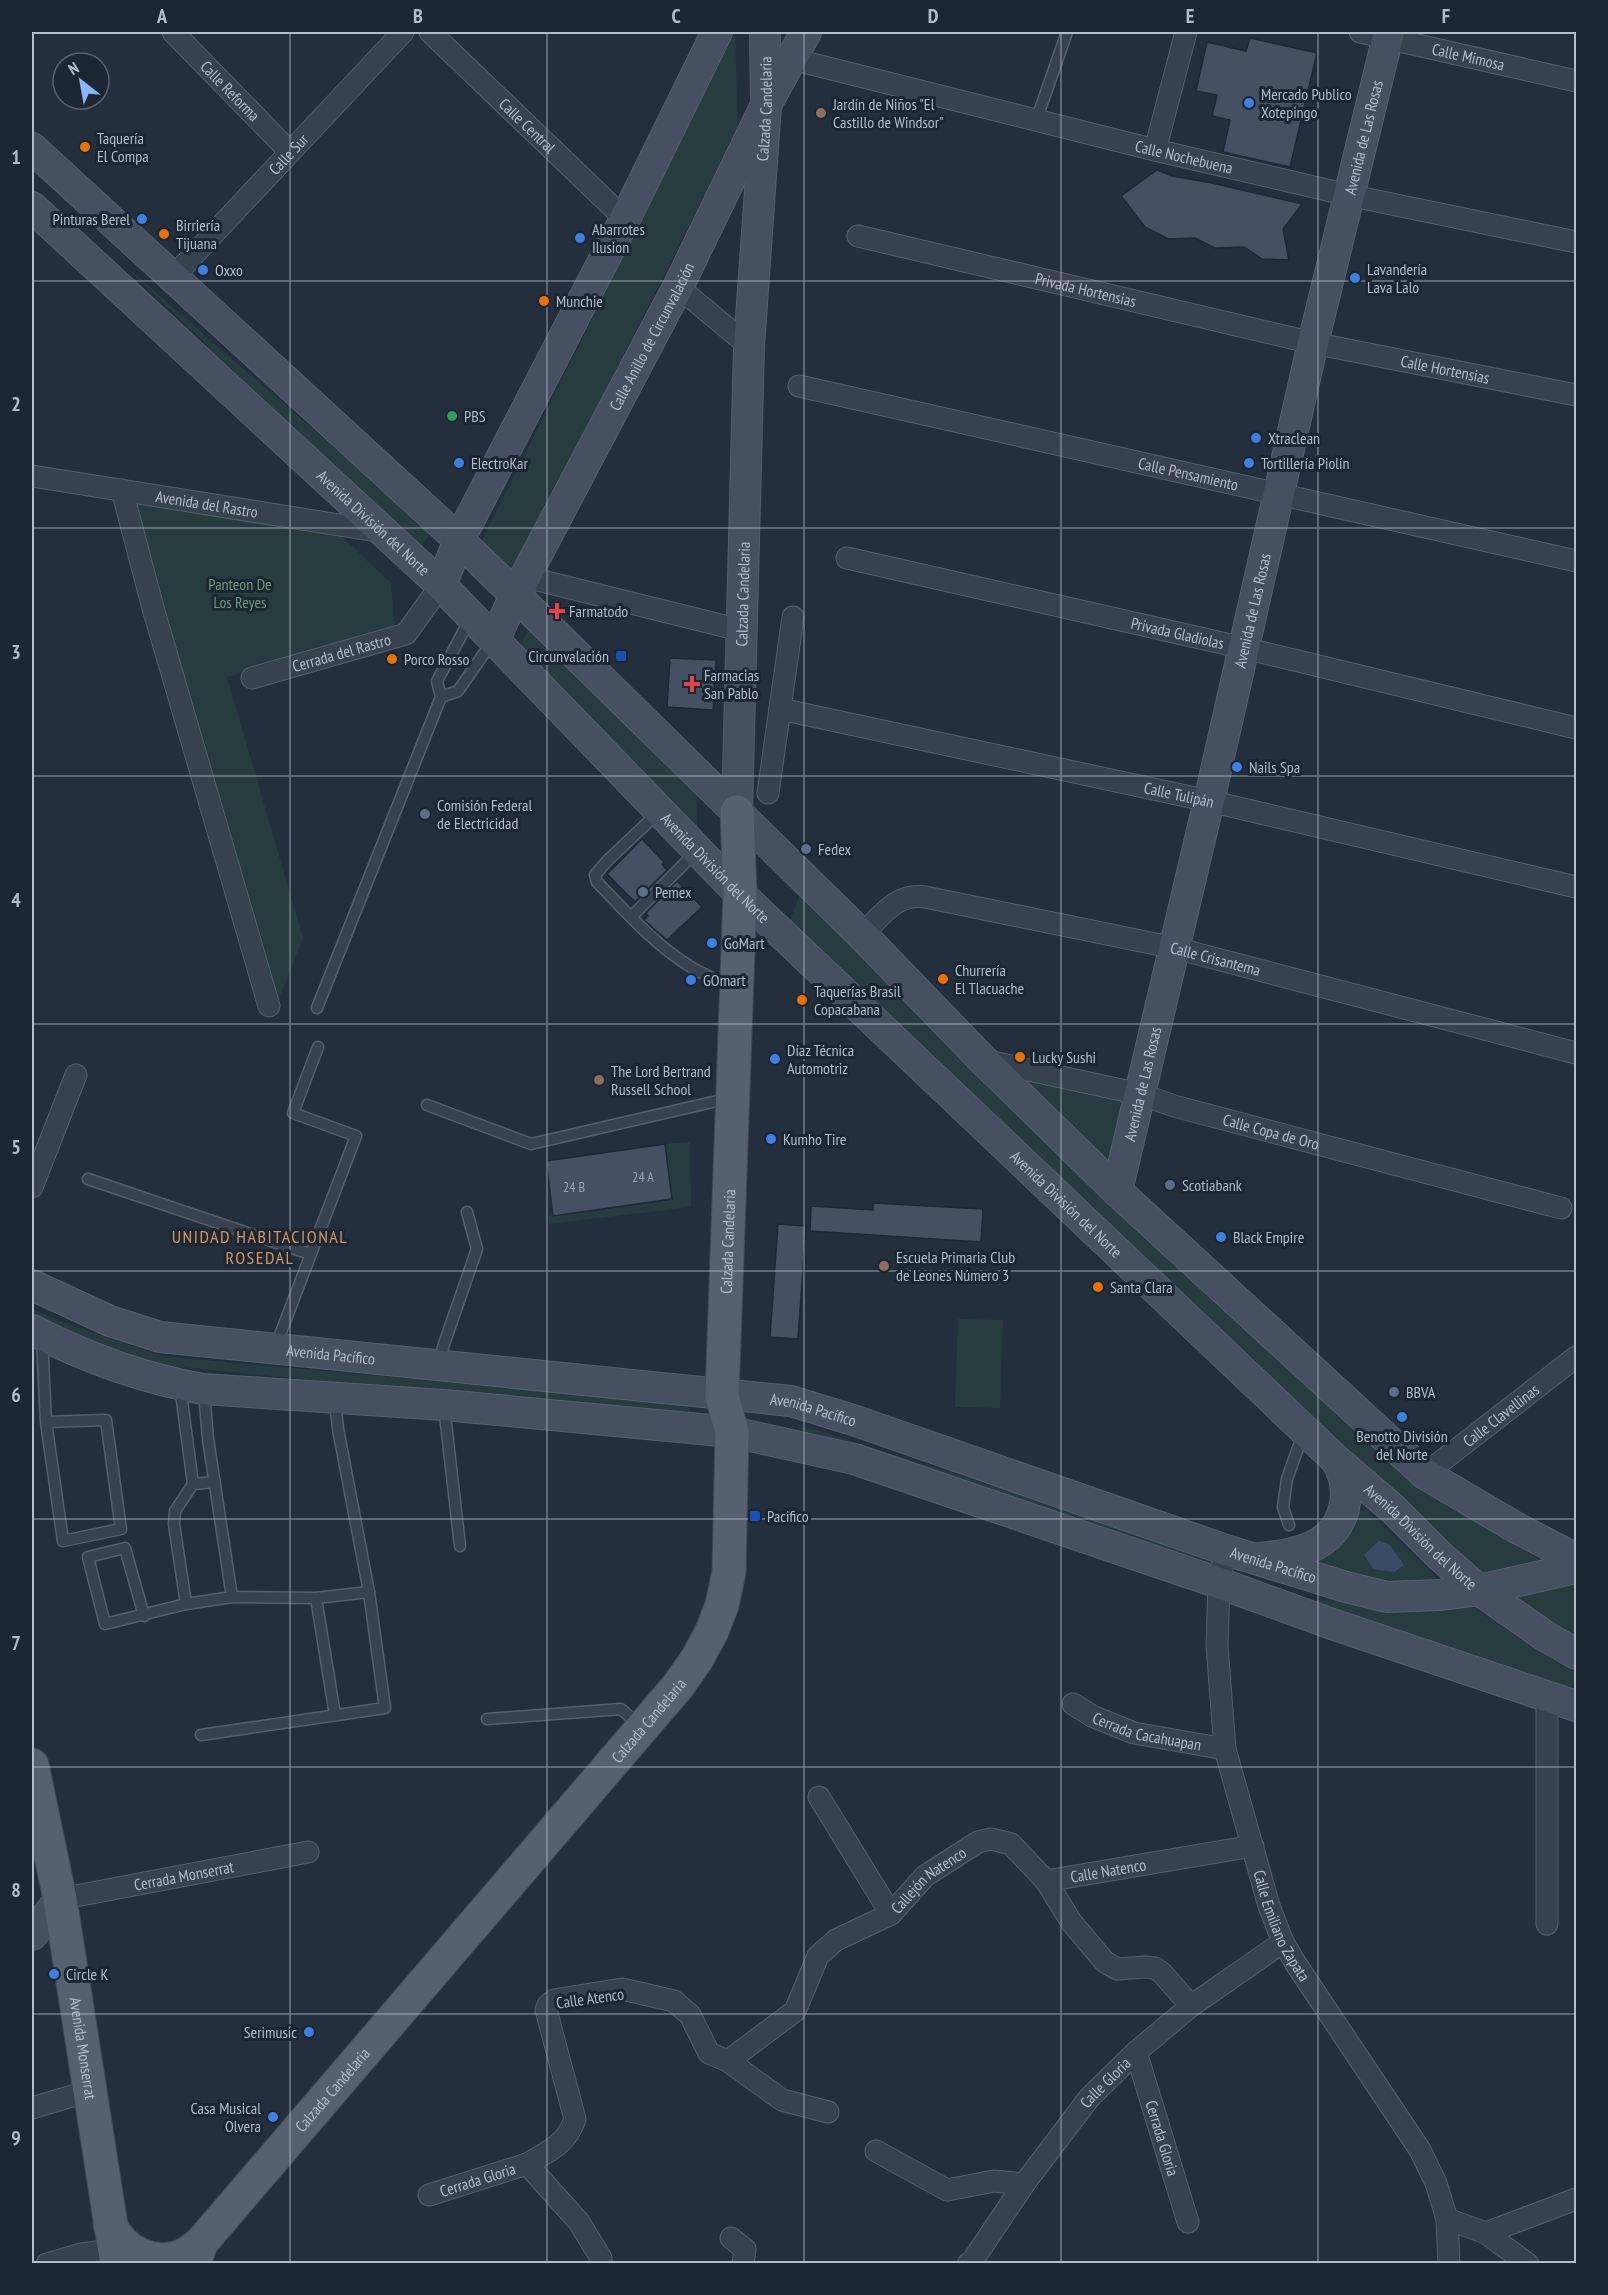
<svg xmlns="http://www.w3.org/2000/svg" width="1608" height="2295" viewBox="0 0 1608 2295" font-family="'PT Sans Narrow',sans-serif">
<rect width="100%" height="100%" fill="#242f3e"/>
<g fill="#263c3f">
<polygon points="735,32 738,129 510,580 477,550"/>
<polygon points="125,266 431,531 419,550"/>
<polygon points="129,498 335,530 391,583 395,630 227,677 303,938 278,1001"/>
<polygon points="530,627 696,789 698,835 516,653"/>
<polygon points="800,894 1427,1489 1546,1564 1483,1575 1366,1475 789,923"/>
<polygon points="989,1054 1139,1095 1118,1183"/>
<polygon points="690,1142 691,1207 549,1224 548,1216 672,1199 665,1144"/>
<polygon points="32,1309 71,1325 161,1356 403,1378 688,1401 689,1412 401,1389 160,1365 50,1326 32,1316"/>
<polygon points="958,1319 1003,1320 1000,1408 955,1407"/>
<polygon points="794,1423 1194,1550 1193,1562 808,1434"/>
<polygon points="1364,1508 1444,1585 1392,1585 1305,1562"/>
<polygon points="1576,1573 1576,1638 1500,1589"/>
<polygon points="1309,1600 1469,1605 1576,1674 1576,1684 1564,1686"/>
</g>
<polygon fill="#394c67" points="1379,1541 1390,1545 1404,1565 1394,1572 1373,1569 1364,1555"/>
<g fill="#455162" stroke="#1f2835" stroke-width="1.5">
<polygon points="1250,38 1317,53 1290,167 1223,152 1230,120 1212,116 1217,95 1196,91 1207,42 1246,51"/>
<polygon points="1157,170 1172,176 1212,183 1302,204 1283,229 1289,260 1262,259 1244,247 1215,248 1195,238 1168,239 1145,227 1121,196"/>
<polygon points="670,658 716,660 713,710 667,707"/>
<polygon points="642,839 664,862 662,864 667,870 635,902 607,874"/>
<polygon points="677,881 702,907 667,940 644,920 648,916 646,913"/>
<polygon points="665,1144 672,1199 553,1216 546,1161"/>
<polygon points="873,1203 983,1209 981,1242 810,1231 811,1206 873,1210"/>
<polygon points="778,1224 806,1226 798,1339 770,1337"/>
</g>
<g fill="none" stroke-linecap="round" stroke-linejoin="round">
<defs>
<g id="lane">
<polyline points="1036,121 1067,32"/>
<polyline points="441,697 458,691 492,642"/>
<path d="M660,811L607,861L595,875L597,882C626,912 655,945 691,967C704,975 719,981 734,987"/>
<polyline points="631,917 697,851"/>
<polyline points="317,1008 441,697 437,681 470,619"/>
<polyline points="427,1105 531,1144 730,1098"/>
<polyline points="88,1179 310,1254"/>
<polyline points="42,1339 46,1422 63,1541 121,1529 106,1420 46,1422"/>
<polyline points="275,1348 356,1136 293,1113 318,1047"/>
<polyline points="440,1364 443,1347 477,1249 467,1212"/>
<polyline points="180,1386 193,1484"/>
<polyline points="204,1392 208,1439 232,1597"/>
<polyline points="335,1401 338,1429 369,1592"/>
<polyline points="444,1406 460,1546"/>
<polyline points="1289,1525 1283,1507 1287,1479 1303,1434"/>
<polyline points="316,1598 335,1715"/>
<polyline points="144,1616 125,1548 88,1557 105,1624 186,1604"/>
<polyline points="487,1719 621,1709 640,1726"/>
<polyline points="201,1735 385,1708 369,1592 316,1598 232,1597 186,1604 174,1524 175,1511 193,1484 215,1482"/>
</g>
<g id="street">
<path id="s1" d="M173,32L289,151"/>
<path id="s2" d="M430,32L625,219"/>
<path id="s3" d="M1360,32L1576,81"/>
<path id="s4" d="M792,59L1155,150L1348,195L1576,242"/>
<polyline points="1155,150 1186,32"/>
<path id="s5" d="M858,236L1313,343L1576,395"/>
<path id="s6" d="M172,278L403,32"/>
<polyline points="678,287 749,346"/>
<path id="s7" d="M799,386L1576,561"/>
<path id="s8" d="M32,476L383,532"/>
<polyline points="122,490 153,608 269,1006"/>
<path id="s9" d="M847,558L1244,648L1576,728"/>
<polyline points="526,577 740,630"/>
<path id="s10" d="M252,678L406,634L441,585"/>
<path id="s11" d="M780,709L1209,801L1576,887"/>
<polyline points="768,793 793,617"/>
<path id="s12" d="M862,935C881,916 896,893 925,897L1175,948L1576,1053"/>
<path id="s13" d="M983,1060L1140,1094L1174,1106L1561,1208"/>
<polyline points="32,1187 76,1075"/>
<path id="s14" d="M1425,1474L1576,1357"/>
<path id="s15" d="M1226,1550L1219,1583L1217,1646L1225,1749L1269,1906L1283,1942L1296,1964L1420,2150L1436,2183L1447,2219L1449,2264"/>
<polyline points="1547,1695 1547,1924"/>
<path id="s16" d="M1073,1704L1092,1716L1134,1733L1225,1749"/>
<polyline points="819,1797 891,1914"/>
<path id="s17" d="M1046,1881L1253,1846"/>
<path id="s18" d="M60,1899L308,1852"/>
<path id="s19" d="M1136,2052L1188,2222"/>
<path id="s20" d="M728,2061L795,2011L818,1956L836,1940L891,1914L925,1876L978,1842L991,1839L1011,1844L1046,1881L1072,1923L1105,1962L1117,1969L1146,1967L1155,1968L1162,1973L1191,2006"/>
<polyline points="32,2108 89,2091"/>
<polyline points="876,2151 947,2190 994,2181 1024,2184"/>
<path id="s21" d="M429,2195L527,2164"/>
<polyline points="1447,2219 1486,2233 1528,2264"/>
<polyline points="1486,2233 1576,2199"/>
<polyline points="731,2238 745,2249 743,2264"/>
<polyline points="47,2264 81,2254 114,2250"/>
<path d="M601,2264V2258L579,2222L527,2164C550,2150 566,2145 575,2119L546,2010L548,2005L554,2000L622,1989L674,2001L690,2015L709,2053L728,2061L782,2100L828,2112"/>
<path id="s22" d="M968,2264L973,2260L1024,2184L1089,2098L1136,2052L1191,2006L1283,1942"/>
</g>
<g id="secondary">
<polyline points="32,148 459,540 862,935 982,1059 1117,1191 1425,1474 1515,1527 1576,1559"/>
<path id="s23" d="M32,207L441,585L740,894L1336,1460L1393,1509L1440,1556L1479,1590L1545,1636L1576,1654"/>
<polyline points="441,585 459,540 625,219 717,32"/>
<path id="s24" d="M494,640L515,596L678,287L766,105L806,32"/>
<path id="s25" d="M737,812L749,346L766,105L765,32"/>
<path id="s26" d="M1117,1191L1209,801L1313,343L1389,32"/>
<path id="s27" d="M32,1285L110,1321L160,1337L791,1401L856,1421L1226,1550L1346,1587L1387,1597L1439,1595L1479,1590L1576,1568"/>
<path d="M32,1330C85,1357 145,1379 203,1389L444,1405L732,1432L854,1459L1219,1583L1332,1624L1576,1706"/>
<path d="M1260,1558C1278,1556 1295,1554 1311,1547C1346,1532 1355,1491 1336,1460"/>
<polyline points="32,1935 60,1899"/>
</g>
<g id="primary">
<path id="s28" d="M32,1765L60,1899L117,2264"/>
<path d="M110,2224C122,2252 156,2269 186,2254C191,2251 196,2247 201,2243"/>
<path id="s29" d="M194,2264L201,2243L678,1686L697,1659L712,1631L722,1605L729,1572L732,1432L722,1396L740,894L737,812"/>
</g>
</defs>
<use href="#lane" stroke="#565f6c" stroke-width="13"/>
<use href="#street" stroke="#565f6c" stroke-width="23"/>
<use href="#secondary" stroke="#565f6c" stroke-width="32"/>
<use href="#primary" stroke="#414a57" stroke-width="35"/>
<use href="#lane" stroke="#38414e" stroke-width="10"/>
<use href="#street" stroke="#38414e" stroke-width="21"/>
<use href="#secondary" stroke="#465061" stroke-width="30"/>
<use href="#primary" stroke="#56606e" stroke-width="33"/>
</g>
<path fill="none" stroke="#b4bcc9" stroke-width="1.5" stroke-opacity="0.55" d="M290,32V2264M547,32V2264M804,32V2264M1061,32V2264M1318,32V2264M32,281H1576M32,528H1576M32,776H1576M32,1024H1576M32,1271H1576M32,1519H1576M32,1767H1576M32,2014H1576"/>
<g fill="#3f7fe0" stroke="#1d2633" stroke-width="2">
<circle cx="1249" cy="103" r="6"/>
<circle cx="142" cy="219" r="6"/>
<circle cx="580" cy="238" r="6"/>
<circle cx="203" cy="270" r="6"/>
<circle cx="1355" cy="278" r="6"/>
<circle cx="1256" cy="438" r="6"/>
<circle cx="459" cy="463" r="6"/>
<circle cx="1249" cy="463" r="6"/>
<circle cx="1237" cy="767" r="6"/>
<circle cx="712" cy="943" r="6"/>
<circle cx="691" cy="980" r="6"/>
<circle cx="775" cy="1059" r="6"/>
<circle cx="771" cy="1139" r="6"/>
<circle cx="1221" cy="1237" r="6"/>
<circle cx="1402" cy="1417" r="6"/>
<circle cx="54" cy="1974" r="6"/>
<circle cx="309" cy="2032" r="6"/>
<circle cx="273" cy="2117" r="6"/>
</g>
<g fill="#8d6e63" stroke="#1d2633" stroke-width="2">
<circle cx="821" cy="113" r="6"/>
<circle cx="599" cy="1080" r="6"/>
<circle cx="884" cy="1266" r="6"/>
</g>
<g fill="#e8710a" stroke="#1d2633" stroke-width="2">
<circle cx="85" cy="147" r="6"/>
<circle cx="164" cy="234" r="6"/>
<circle cx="544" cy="301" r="6"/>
<circle cx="392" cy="659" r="6"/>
<circle cx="943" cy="979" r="6"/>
<circle cx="802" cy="1000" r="6"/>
<circle cx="1020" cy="1057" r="6"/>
<circle cx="1098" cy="1287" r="6"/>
</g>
<circle fill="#2e9e5b" stroke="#1d2633" stroke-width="2" cx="452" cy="416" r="6"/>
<g fill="#e0444e" stroke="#1d2633" stroke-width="2">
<path d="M554 602h6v6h6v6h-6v6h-6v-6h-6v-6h6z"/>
<path d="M689 675h6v6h6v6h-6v6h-6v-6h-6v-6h6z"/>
</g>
<g fill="#1a4fb4" stroke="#1d2633" stroke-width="2">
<rect x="615" y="650" width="12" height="12" rx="3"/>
<rect x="749" y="1510" width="12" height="12" rx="3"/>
</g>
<g fill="#5c6f8a" stroke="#1d2633" stroke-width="2">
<circle cx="425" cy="814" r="6"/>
<circle cx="806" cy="849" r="6"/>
<circle cx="643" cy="892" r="6"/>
<circle cx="1170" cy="1185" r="6"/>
<circle cx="1394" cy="1392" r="6"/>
</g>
<g text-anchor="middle" stroke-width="6" stroke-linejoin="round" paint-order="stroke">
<g font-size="14" fill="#98a1af">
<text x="643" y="1182">24 A</text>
<text x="574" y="1192">24 B</text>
</g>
<g font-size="16" fill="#b4bcc9" stroke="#1d2633">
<text dy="6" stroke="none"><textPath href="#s3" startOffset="111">Calle Mimosa</textPath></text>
<text dy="6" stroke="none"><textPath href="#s1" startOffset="82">Calle Reforma</textPath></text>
<text dy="6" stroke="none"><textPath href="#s25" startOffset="704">Calzada Candelaria</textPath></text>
<text dy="6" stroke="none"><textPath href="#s2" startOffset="135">Calle Central</textPath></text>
<text dy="6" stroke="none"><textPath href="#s26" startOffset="1082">Avenida de Las Rosas</textPath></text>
<text dy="6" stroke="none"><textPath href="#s6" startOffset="170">Calle Sur</textPath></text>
<text dy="6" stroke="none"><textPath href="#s4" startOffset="404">Calle Nochebuena</textPath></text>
<text dy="6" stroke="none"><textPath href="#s5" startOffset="234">Privada Hortensias</textPath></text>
<text dy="6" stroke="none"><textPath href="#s24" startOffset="342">Calle Anillo de Circunvalación</textPath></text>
<text dy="6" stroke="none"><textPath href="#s5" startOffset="602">Calle Hortensias</textPath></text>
<text dy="6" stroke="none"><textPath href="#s7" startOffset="399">Calle Pensamiento</textPath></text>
<text dy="6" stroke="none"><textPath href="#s8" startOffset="177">Avenida del Rastro</textPath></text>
<text dy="6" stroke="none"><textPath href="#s23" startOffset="465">Avenida División del Norte</textPath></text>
<text dy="6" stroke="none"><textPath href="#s25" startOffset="218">Calzada Candelaria</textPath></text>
<text dy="6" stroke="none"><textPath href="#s26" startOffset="596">Avenida de Las Rosas</textPath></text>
<text dy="6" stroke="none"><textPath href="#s9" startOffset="339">Privada Gladiolas</textPath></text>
<text dy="6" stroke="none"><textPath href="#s10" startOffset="93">Cerrada del Rastro</textPath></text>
<text dy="6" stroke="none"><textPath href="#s11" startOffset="408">Calle Tulipán</textPath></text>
<text dy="6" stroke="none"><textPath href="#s23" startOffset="951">Avenida División del Norte</textPath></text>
<text dy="6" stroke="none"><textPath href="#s12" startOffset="374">Calle Crisantema</textPath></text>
<text dy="6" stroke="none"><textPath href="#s26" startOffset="110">Avenida de Las Rosas</textPath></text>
<text dy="6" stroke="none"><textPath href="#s13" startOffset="297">Calle Copa de Oro</textPath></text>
<text dy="6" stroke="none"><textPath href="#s23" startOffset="1437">Avenida División del Norte</textPath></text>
<text dy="6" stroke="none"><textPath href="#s29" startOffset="1214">Calzada Candelaria</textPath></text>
<text dy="6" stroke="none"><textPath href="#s27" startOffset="310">Avenida Pacífico</textPath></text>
<text dy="6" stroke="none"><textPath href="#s27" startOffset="796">Avenida Pacífico</textPath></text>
<text dy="6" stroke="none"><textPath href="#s14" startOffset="96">Calle Clavellinas</textPath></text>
<text dy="6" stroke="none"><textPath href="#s23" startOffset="1923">Avenida División del Norte</textPath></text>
<text dy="6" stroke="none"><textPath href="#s27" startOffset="1282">Avenida Pacífico</textPath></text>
<text dy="6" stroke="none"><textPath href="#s29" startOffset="710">Calzada Candelaria</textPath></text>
<text dy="6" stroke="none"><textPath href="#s16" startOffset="80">Cerrada Cacahuapan</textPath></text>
<text dy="6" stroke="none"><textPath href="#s17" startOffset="63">Calle Natenco</textPath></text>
<text dy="6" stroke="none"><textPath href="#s18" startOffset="126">Cerrada Monserrat</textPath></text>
<text dy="6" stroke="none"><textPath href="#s20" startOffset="279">Callejón Natenco</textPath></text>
<text dy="6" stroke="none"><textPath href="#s15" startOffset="386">Calle Emiliano Zapata</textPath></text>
<text transform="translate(590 1998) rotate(-8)" y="6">Calle Atenco</text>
<text dy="6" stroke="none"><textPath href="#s28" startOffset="288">Avenida Monserrat</textPath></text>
<text dy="6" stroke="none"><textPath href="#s22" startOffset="228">Calle Gloria</textPath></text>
<text dy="6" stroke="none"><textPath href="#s29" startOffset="224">Calzada Candelaria</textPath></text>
<text dy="6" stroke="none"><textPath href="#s19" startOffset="90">Cerrada Gloria</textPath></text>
<text dy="6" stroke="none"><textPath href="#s21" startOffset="51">Cerrada Gloria</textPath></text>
</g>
<g font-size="16" fill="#b4bcc9" stroke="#1d2633" text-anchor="start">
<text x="1261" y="100">Mercado Publico<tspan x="1261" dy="18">Xotepingo</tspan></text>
<text x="833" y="110">Jardín de Niños "El<tspan x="833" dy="18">Castillo de Windsor"</tspan></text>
<text x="97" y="144">Taquería<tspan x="97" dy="18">El Compa</tspan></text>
<text x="130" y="225" text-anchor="end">Pinturas Berel</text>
<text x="176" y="231">Birriería<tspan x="176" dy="18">Tijuana</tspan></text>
<text x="592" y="235">Abarrotes<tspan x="592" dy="18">Ilusion</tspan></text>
<text x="1367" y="275">Lavandería<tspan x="1367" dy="18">Lava Lalo</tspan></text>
<text x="215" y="276">Oxxo</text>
<text x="556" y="307">Munchie</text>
<text x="464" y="422">PBS</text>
<text x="1268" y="444">Xtraclean</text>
<text x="471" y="469">ElectroKar</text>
<text x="1261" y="469">Tortillería Piolín</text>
<text x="569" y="617">Farmatodo</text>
<text x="609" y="662" text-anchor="end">Circunvalación</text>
<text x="404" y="665">Porco Rosso</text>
<text x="704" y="681">Farmacias<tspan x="704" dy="18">San Pablo</tspan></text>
<text x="1249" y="773">Nails Spa</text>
<text x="437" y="811">Comisión Federal<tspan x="437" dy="18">de Electricidad</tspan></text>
<text x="818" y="855">Fedex</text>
<text x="655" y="898">Pemex</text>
<text x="724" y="949">GoMart</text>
<text x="955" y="976">Churrería<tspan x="955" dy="18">El Tlacuache</tspan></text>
<text x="703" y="986">GOmart</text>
<text x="814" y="997">Taquerías Brasil<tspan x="814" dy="18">Copacabana</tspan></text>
<text x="787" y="1056">Díaz Técnica<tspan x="787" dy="18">Automotriz</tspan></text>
<text x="1032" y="1063">Lucky Sushi</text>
<text x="611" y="1077">The Lord Bertrand<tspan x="611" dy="18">Russell School</tspan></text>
<text x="783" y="1145">Kumho Tire</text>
<text x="1182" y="1191">Scotiabank</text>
<text x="1233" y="1243">Black Empire</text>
<text x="896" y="1263">Escuela Primaria Club<tspan x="896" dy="18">de Leones Número 3</tspan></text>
<text x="1110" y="1293">Santa Clara</text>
<text x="1406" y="1398">BBVA</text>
<text x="1402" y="1442" text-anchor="middle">Benotto División<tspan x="1402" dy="18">del Norte</tspan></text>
<text x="767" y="1522">Pacifico</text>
<text x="66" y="1980">Circle K</text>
<text x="297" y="2038" text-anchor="end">Serimusic</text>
<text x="261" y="2114" text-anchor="end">Casa Musical<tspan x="261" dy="18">Olvera</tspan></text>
</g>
<g font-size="16" fill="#6b9a76" stroke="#1d2633">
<text x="240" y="590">Panteon De<tspan x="240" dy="18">Los Reyes</tspan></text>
</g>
<g font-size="18" letter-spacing="1.5" fill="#d59563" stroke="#1d2633">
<text x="260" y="1243">UNIDAD HABITACIONAL<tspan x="260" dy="21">ROSEDAL</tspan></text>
</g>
</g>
<rect width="1608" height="2295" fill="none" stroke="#1d2633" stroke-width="66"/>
<g transform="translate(81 81) rotate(329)"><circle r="28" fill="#1d2633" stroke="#59626f" stroke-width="1.5"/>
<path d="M0-4.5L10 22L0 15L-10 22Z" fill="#8ab4f8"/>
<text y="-9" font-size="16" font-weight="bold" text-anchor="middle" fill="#b4bcc9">N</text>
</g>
<rect x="33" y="33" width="1542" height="2229" fill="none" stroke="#b4bcc9" stroke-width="2"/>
<g font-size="20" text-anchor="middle" font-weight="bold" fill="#b4bcc9">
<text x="162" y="23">A</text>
<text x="418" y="23">B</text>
<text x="676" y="23">C</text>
<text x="933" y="23">D</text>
<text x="1190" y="23">E</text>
<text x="1446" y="23">F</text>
<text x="16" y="164">1</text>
<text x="16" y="411">2</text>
<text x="16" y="659">3</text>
<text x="16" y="907">4</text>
<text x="16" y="1154">5</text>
<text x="16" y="1402">6</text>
<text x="16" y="1650">7</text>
<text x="16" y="1897">8</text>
<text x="16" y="2145">9</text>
</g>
</svg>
